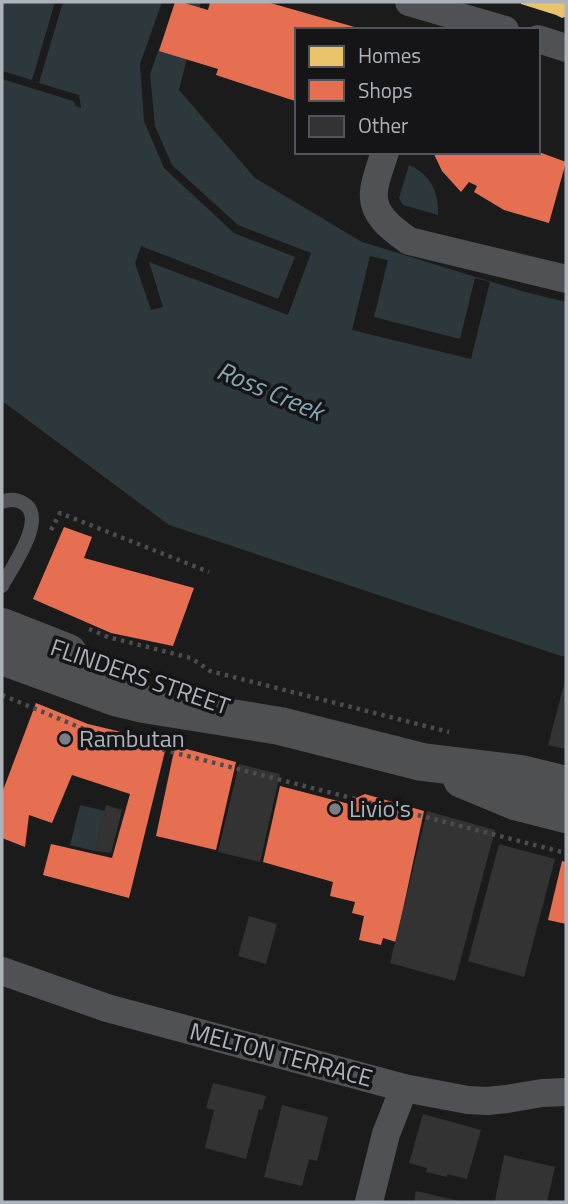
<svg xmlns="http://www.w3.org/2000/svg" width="568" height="1204" viewBox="0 0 568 1204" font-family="'Titillium Web',sans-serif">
<rect width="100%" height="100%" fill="#1b1b1b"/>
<g fill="#2d383d">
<polygon points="2,2 201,2 179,90 255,178 362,242 525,292 566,302 566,656 561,656 169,525 2,401"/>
<path d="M409,165C431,175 439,192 438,215L403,205L399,198Z"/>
<polygon points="80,805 105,811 95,851 70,845"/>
</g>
<g fill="#1b1b1b">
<polygon points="55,2 63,2 39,83 79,95 81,108 76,106 73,101 2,79 2,71 32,80"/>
<polygon points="162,2 176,2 150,74 155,126 172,165 238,225 311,253 288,315 149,262 163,307 151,310 135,263 141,246 278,299 295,257 234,233 164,168 144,121 140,64"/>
<polygon points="370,256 388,260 374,317 460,339 475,278 490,282 471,359 352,330"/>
</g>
<polygon fill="#e9c46a" points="521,2 566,2 565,17 562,18 556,15 521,4"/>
<g fill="#e76f51">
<polygon points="175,2 181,2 208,10 210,2 267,2 365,30 297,30 297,93 295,101 216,75 218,69 159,51"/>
<polygon points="433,152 539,152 566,162 549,223 504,210 474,192 477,186 469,182 461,192 442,171"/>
<polygon points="64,527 92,537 84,558 194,588 173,646 111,633 33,599"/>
<polygon points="36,703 88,724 167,743 129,898 43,875 51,844 112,858 130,794 72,775 52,823 29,815 25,847 2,838 2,793"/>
<polygon points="175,746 236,762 216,850 156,836"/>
<polygon points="280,786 353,805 356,798 365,794 424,811 396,942 383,938 381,945 359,940 364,916 352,913 355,902 330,896 333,882 263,862"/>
<polygon points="562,861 566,862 566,924 548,920"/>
</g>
<g fill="#333">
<polygon points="565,681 566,681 566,749 548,745"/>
<polygon points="239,764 280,774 260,862 218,852"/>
<polygon points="106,805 122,810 111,853 95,851"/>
<polygon points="427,811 495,830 455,981 390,963"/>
<polygon points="499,844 555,859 524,977 468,961"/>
<polygon points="249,916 277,924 266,964 238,956"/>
<polygon points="213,1083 266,1096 262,1110 259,1109 246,1159 205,1148 214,1110 206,1108"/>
<polygon points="282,1105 328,1117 317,1161 309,1159 302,1186 264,1177"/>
<polygon points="423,1114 481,1130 467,1179 447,1174 447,1177 426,1172 427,1168 409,1163"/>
<polygon points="504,1155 555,1167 547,1202 495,1201"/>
<polygon points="416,1191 459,1201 459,1202 414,1202"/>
</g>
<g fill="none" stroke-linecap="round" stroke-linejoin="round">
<g stroke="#4b4c4f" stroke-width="4.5" stroke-dasharray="3.5 5" stroke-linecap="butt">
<polyline points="51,530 60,513 209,572"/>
<polyline points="89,629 108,637 191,658 210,671 449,732"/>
<polyline points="2,695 86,730 566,853"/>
</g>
<path stroke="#4f5154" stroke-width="14" d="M2,502C9,499 16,499 23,503C49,517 11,568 2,586"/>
<g stroke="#4f5154" stroke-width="28">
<polyline points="409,2 505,30"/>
<polyline points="538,39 566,48"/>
<path d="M385,152C381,165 375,179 374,191C371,214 392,229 409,241L566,279"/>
<polyline points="2,971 107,1008 404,1088 468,1100 487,1101 507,1099 542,1093 566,1092"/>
<polyline points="369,1202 386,1134 404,1088"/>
</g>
<g stroke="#4e5052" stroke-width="38">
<polyline points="2,627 68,653"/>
<polyline points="2,656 115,697 144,704 280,726 422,762 521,774 566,785"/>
<polyline points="462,779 515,801 566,814"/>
</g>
</g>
<g fill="#797e83" stroke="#151517" stroke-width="2.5">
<circle cx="65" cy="739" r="7"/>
<circle cx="335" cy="809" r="7"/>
</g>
<g text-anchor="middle" stroke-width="7" stroke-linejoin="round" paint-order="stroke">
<g font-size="24" fill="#acb3bb" stroke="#151517">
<text transform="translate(140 677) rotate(19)" y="8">FLINDERS STREET</text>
<text transform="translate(281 1055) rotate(15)" y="8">MELTON TERRACE</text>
</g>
<g font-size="24" fill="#acb3bb" stroke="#151517" text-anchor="start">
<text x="79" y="747">Rambutan</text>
<text x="349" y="817">Livio's</text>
</g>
<g font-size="26" font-style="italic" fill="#85a6b5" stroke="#151517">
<text transform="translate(270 391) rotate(23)" y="9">Ross Creek</text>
</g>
</g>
<rect width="568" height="1204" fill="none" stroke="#acb3bb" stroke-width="7"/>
<rect x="295" y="28" width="245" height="126" fill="#151517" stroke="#515459" stroke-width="2"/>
<rect x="309" y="46" width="35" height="21" fill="#e9c46a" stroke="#515459" stroke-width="2"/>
<text x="358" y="63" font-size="21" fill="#acb3bb">Homes</text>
<rect x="309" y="80" width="35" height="21" fill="#e76f51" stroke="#515459" stroke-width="2"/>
<text x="358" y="98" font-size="21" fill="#acb3bb">Shops</text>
<rect x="309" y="116" width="35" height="21" fill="#333333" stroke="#515459" stroke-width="2"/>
<text x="358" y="133" font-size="21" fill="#acb3bb">Other</text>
</svg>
